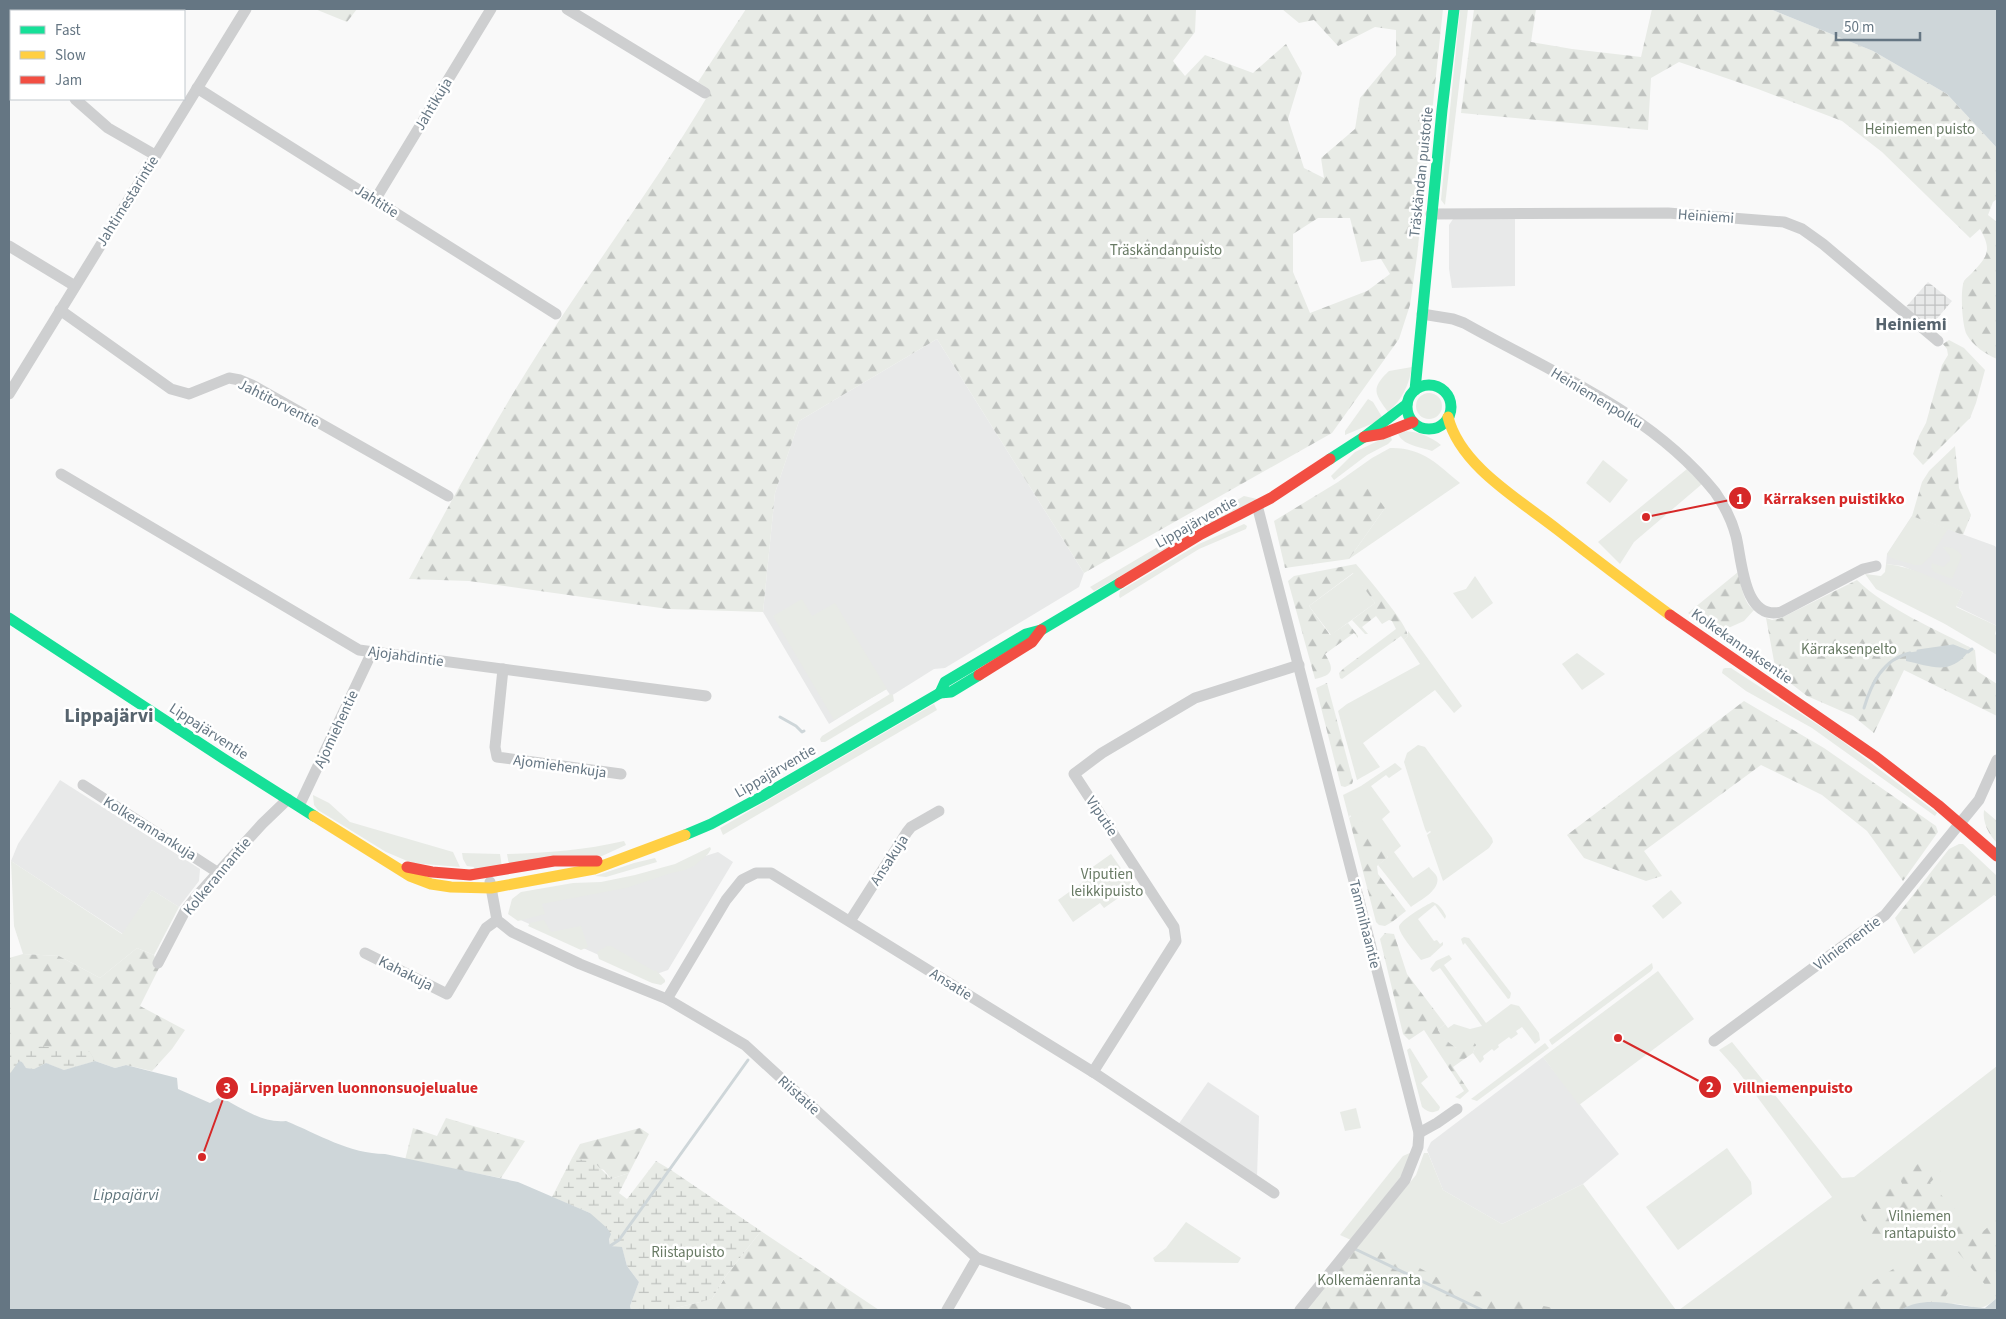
<svg xmlns="http://www.w3.org/2000/svg" width="2006" height="1319" viewBox="0 0 2006 1319" font-family="'Source Sans 3',sans-serif">
<defs>
<pattern id="industrial-grid" width="8" height="8" patternUnits="userSpaceOnUse" patternTransform="scale(1.25)"><rect width="8" height="8" fill="#e8e9e9"/><path d="M0 4h8M4 0v8" fill="none" stroke="#c0c1c2"/></pattern>
<pattern id="forest-firs" width="22" height="20" patternUnits="userSpaceOnUse" patternTransform="scale(1.25)"><rect width="22" height="20" fill="#e8ebe6"/><path d="M5 1l3.5 6h-7zM16 11l3.5 6h-7z" fill="#c0c3c0"/></pattern>
<pattern id="wetland-marsh" width="20" height="14" patternUnits="userSpaceOnUse" patternTransform="scale(1.25)"><rect width="20" height="14" fill="#e8ebe6"/><path d="M1 5h8M5 5V1M11 12h8M15 12V8" fill="none" stroke="#c0c3c0"/></pattern>
</defs>
<rect width="100%" height="100%" fill="#f9f9f9"/>
<g fill="#e8e9e9">
<polygon points="1515,217 1515,286 1452,288 1449,269 1449,225 1453,219"/>
<polygon points="937,339 1084,573 1079,587 945,668 934,669 891,696 886,689 829,724 763,612 775,493 799,421"/>
<polygon points="1912,516 1995,546 1997,549 1997,626 1956,606 1963,592 1902,566 1886,564 1887,554"/>
<polygon points="60,780 200,869 199,881 179,907 152,890 123,934 11,861 18,844"/>
<polygon points="718,852 733,862 668,970 648,977 516,918 522,894 636,878"/>
<polygon points="1543,1057 1619,1154 1583,1184 1502,1224 1443,1190 1427,1150 1431,1142"/>
<polygon points="1208,1082 1259,1116 1257,1177 1178,1125"/>
</g>
<polygon fill="url(#industrial-grid)" points="1928,282 1952,301 1929,328 1905,308"/>
<g fill="#e8ebe6">
<polygon points="1460,9 1468,9 1445,205 1441,200"/>
<path d="M1412,367C1409,385 1402,400 1388,412C1374,393 1371,388 1389,371Z"/>
<circle cx="1429" cy="406" r="13"/>
<polygon points="1368,399 1373,402 1382,417 1376,422 1345,435 1345,431"/>
<path d="M1404,431C1419,432 1430,436 1441,445L1432,451C1421,447 1401,445 1398,433Z"/>
<polygon points="1390,435 1392,440 1388,444 1367,455 1334,480 1331,476 1355,452"/>
<path d="M1390,448C1422,447 1437,464 1460,483L1349,559L1385,508L1338,482L1372,458Z"/>
<polygon points="1603,460 1628,480 1610,503 1586,483"/>
<polygon points="1687,469 1702,484 1634,542 1620,564 1598,542"/>
<polygon points="1244,496 1257,499 1094,591 1090,587"/>
<polygon points="1912,516 1948,529 1930,557 1921,565 1915,565 1891,558 1887,554"/>
<polygon points="1244,524 1247,526 1246,529 1199,549 1120,598 1119,596 1120,591 1199,544"/>
<path d="M1943,547C1949,546 1959,550 1962,556L1952,579L1934,572L1931,567L1932,563L1943,567L1950,561V556Z"/>
<path d="M1886,564C1914,567 1938,580 1963,592L1956,607L1997,626L1995,634L1997,636V655L1945,624L1876,589L1865,574L1881,576L1885,572Z"/>
<polygon points="1354,573 1375,603 1331,635 1309,606"/>
<polygon points="1475,576 1493,603 1472,619 1453,593 1466,589"/>
<polygon points="802,599 812,616 835,603 887,689 834,720 773,616"/>
<polygon points="1408,631 1462,706 1454,713 1435,690 1363,743 1380,767 1357,780 1338,711 1347,704 1420,664 1404,640 1408,636"/>
<polygon points="1577,653 1605,674 1582,690 1562,664"/>
<polygon points="1725,668 1731,668 1838,738 1937,813 1935,816 1812,728 1746,691 1722,673 1723,669"/>
<polygon points="890,694 893,695 894,701 825,742 821,742 820,739 822,736"/>
<polygon points="934,704 937,710 723,835 720,828"/>
<polygon points="1418,745 1425,747 1492,838 1493,842 1489,848 1443,881 1427,835 1431,832 1430,831 1427,833 1425,829 1404,762 1407,753"/>
<path d="M1395,763L1402,769L1389,778L1386,775L1371,786L1390,812L1382,819L1401,846L1394,852L1413,878L1429,867C1431,870 1436,874 1437,877C1441,890 1419,901 1411,907L1378,865L1388,857L1350,815L1349,818L1343,795L1361,786Z"/>
<polygon points="313,795 329,803 350,822 453,852 460,867 412,863 386,852 318,810 314,805"/>
<path d="M624,841L626,845L602,856L509,865L507,854C547,853 585,850 624,841Z"/>
<polygon points="710,847 711,849 708,854 694,866 685,870 671,873 626,888 542,904 545,914 518,921 508,914 512,899 521,892 573,883 601,882 635,875 675,864"/>
<polygon points="462,853 500,854 502,867 475,871 474,867 467,866 463,859"/>
<polygon points="1111,854 1134,887 1104,908 1100,903 1073,922 1058,900 1083,882 1080,876"/>
<polygon points="655,858 657,862 606,877 595,876 634,863"/>
<polygon points="11,861 122,934 152,890 179,907 154,955 137,948 100,978 59,956 23,954 14,926"/>
<polygon points="1671,890 1682,903 1663,919 1652,906"/>
<path d="M1433,902C1440,905 1443,910 1446,916L1445,919L1435,905L1418,919L1434,941L1437,940L1440,944L1443,942V945L1430,957L1421,960C1417,955 1399,934 1399,927C1399,921 1427,904 1433,902Z"/>
<polygon points="544,920 551,932 581,926 588,947 581,950 528,926 530,923"/>
<polygon points="1464,937 1469,938 1511,993 1510,998 1508,999 1465,943 1463,945 1461,939"/>
<polygon points="607,946 611,946 654,971 656,970 665,980 665,982 661,985 652,983 599,959 597,952"/>
<polygon points="1449,955 1452,959 1444,965 1486,1023 1511,1004 1519,1006 1539,1033 1540,1040 1535,1044 1522,1027 1516,1031 1518,1034 1511,1039 1509,1037 1498,1045 1499,1047 1494,1051 1492,1049 1483,1056 1484,1059 1480,1063 1473,1053 1476,1045 1456,1048 1442,1038 1438,1030 1445,1024 1448,1028 1454,1024 1470,1029 1482,1026 1440,968 1433,972 1430,969 1436,961"/>
<polygon points="1652,963 1653,968 1651,971 1552,1045 1549,1040"/>
<polygon points="1658,971 1694,1019 1579,1105 1543,1057"/>
<path d="M1732,1042L1842,1178L1854,1177L1997,1066V1298C1978,1314 1978,1306 1957,1304C1948,1303 1935,1308 1926,1310H1679L1832,1197L1737,1070L1719,1050Z"/>
<polygon points="1545,1043 1549,1048 1477,1101 1471,1099"/>
<path d="M1410,1048L1428,1077L1421,1083L1440,1107L1439,1110C1432,1114 1428,1112 1422,1107L1407,1050Z"/>
<polygon points="1356,1108 1361,1128 1345,1131 1340,1112"/>
<polygon points="1727,1148 1751,1182 1752,1194 1678,1250 1646,1207"/>
<polygon points="1412,1152 1405,1171 1351,1240 1340,1235 1403,1156"/>
<polygon points="1424,1153 1428,1153 1443,1190 1502,1224 1583,1184 1676,1310 1306,1310 1416,1175"/>
<polygon points="1186,1222 1241,1258 1238,1263 1155,1262 1153,1258 1166,1248"/>
</g>
<g fill="url(#forest-firs)" fill-rule="evenodd">
<polygon points="315,9 357,9 347,22"/>
<path d="M746,9H1196L1195,32L1173,61L1185,76L1205,55L1253,73L1286,44L1302,73L1288,119L1304,168L1324,178L1321,158L1355,129L1360,98L1396,55V30L1375,27L1338,46L1314,20L1299,23L1282,9H1443L1417,256L1410,305L1399,339L1332,433L1084,573L937,339L799,421L775,493L763,612L668,609L469,581L409,579C454,496 499,412 551,333C604,252 661,175 710,92L707,88L698,82ZM1318,218H1350L1361,262L1381,259L1390,274L1367,291L1310,313L1293,272V234Z"/>
<path d="M1474,9H1536L1531,42L1572,49L1641,57L1652,9H1770L1873,51L1947,94L1997,148V199L1993,202L1988,215L1997,222V359C1987,355 1973,346 1967,335C1962,327 1960,290 1964,281C1966,278 1970,275 1972,273C1988,256 1992,250 1980,229L1970,238L1882,152L1842,121L1758,89L1679,62L1651,78L1648,130L1461,113Z"/>
<polygon points="1949,340 1964,348 1985,370 1976,403 1970,418 1923,465 1913,454 1919,436 1926,423 1942,365 1948,355 1947,349 1943,344"/>
<polygon points="1955,446 1959,488 1971,515 1963,535 1912,516 1922,482 1929,471"/>
<polygon points="1338,482 1372,490 1385,508 1349,559 1285,568 1274,521"/>
<path d="M1356,564L1362,571C1371,582 1407,624 1408,636L1404,640L1401,636L1342,679L1340,678L1339,673L1344,668L1396,629L1392,621L1389,620L1382,624L1376,616L1362,627L1368,634H1365L1352,620L1375,603L1353,573L1309,606L1330,635L1348,623L1358,636V638L1354,633L1325,654C1335,670 1333,675 1315,679L1288,581L1294,576Z"/>
<path d="M1738,572C1741,583 1743,603 1754,610L1744,621L1717,633L1688,613Z"/>
<path d="M1857,580C1886,609 1938,630 1975,650L1977,671L1997,684V716L1904,670L1874,733L1853,716L1807,696L1776,672L1766,618L1772,620L1781,618Z"/>
<polygon points="1327,683 1353,781 1352,784 1345,787 1341,786 1316,688"/>
<polygon points="1744,701 1824,748 1936,826 1938,832 1903,881 1867,831 1822,795 1761,765 1644,851 1662,876 1646,881 1584,858 1567,835"/>
<path d="M1984,810L1997,821V843C1989,835 1982,822 1984,810Z"/>
<polygon points="1354,814 1361,819 1388,857 1377,866 1378,874 1406,911 1392,922 1385,926 1379,925 1376,922 1349,818"/>
<polygon points="1959,844 1963,844 1997,876 1997,897 1994,895 1914,954 1895,918 1949,849"/>
<polygon points="1385,933 1394,934 1407,974 1445,1024 1438,1030 1443,1038 1456,1048 1471,1038 1476,1045 1473,1053 1453,1067 1469,1091 1460,1099 1455,1097 1464,1091 1424,1030 1409,1040 1403,1034 1380,939"/>
<polygon points="137,948 154,955 159,968 140,1006 185,1030 172,1049 152,1071 126,1065 115,1068 95,1061 64,1070 46,1063 34,1069 26,1068 22,1062 9,1075 9,958 23,954 59,956 100,978"/>
<polygon points="446,1118 525,1141 501,1178 405,1160 413,1128 437,1136"/>
<polygon points="640,1128 649,1134 629,1173 611,1179 604,1170 572,1158 580,1144"/>
<polygon points="1919,1163 1941,1171 1930,1183 1979,1235 1997,1219 1997,1299 1903,1186 1900,1179"/>
<polygon points="1890,1186 1893,1186 1914,1212 1891,1231 1877,1236 1870,1233 1856,1208 1863,1202"/>
<polygon points="761,1231 879,1310 676,1310 676,1308 712,1299 725,1277"/>
<polygon points="1357,1247 1395,1255 1444,1281 1492,1296 1564,1310 1306,1310"/>
<polygon points="1947,1252 1963,1273 1950,1282 1950,1290 1942,1302 1907,1307 1901,1310 1839,1310 1858,1291 1898,1266 1925,1253"/>
</g>
<g fill="url(#wetland-marsh)">
<polygon points="41,1046 90,1052 95,1061 64,1070 46,1063 34,1069 26,1068 22,1062 9,1075 9,1055"/>
<polygon points="572,1158 594,1162 611,1179 629,1173 619,1193 627,1199 656,1161 671,1170 761,1231 725,1277 712,1299 676,1308 676,1310 631,1310 630,1306 639,1282 627,1266 622,1248 610,1246 609,1238 590,1213 552,1197"/>
</g>
<g fill="#ced6d9">
<polygon points="1770,9 1997,9 1997,148 1947,94 1873,51"/>
<path d="M1953,646L1968,652C1950,676 1931,666 1906,661V653Z"/>
<path d="M19,1061L22,1062L26,1068L34,1069L46,1063L64,1070L95,1061L115,1068L126,1065L177,1078L178,1089L210,1103L220,1097C240,1107 263,1124 286,1121C318,1134 350,1154 385,1154L518,1182L590,1213L607,1228L611,1234L609,1239L610,1246L622,1247L627,1266L639,1282L630,1306L631,1310H9V1075Z"/>
<path d="M1997,1298V1310H1901C1926,1294 1958,1307 1985,1308Z"/>
</g>
<g fill="none" stroke-linecap="round" stroke-linejoin="round">
<g stroke="#ced6d9" stroke-width="3">
<polyline points="1918,651 1953,646 1968,652 1972,649"/>
<path d="M1864,708C1871,684 1883,659 1910,653"/>
<polyline points="780,717 796,726 802,732 804,731"/>
<polyline points="610,1246 619,1240 748,1060"/>
<polyline points="1355,1249 1482,1310"/>
</g>
<g stroke="#cecfd0" stroke-width="11">
<polyline points="567,9 705,93"/>
<polyline points="9,58 11,60"/>
<polyline points="197,88 556,314"/>
<polyline points="75,99 108,128 155,155"/>
<polyline points="375,200 491,9"/>
<polyline points="1431,214 1668,213 1784,222 1802,229 1823,244 1938,341"/>
<polyline points="9,246 75,286"/>
<polyline points="60,310 171,389 189,394 229,378 240,380 254,386 448,496"/>
<path d="M1422,314L1453,319L1464,323C1551,372 1651,412 1715,492C1724,505 1732,521 1736,536C1742,559 1743,621 1781,612L1863,569L1876,566"/>
<polyline points="9,394 246,9"/>
<polyline points="61,474 359,650 706,696"/>
<polyline points="1257,505 1419,1133 1418,1147 1405,1180 1300,1310"/>
<polyline points="503,669 495,747 497,757 621,774"/>
<polyline points="83,785 217,872"/>
<polyline points="299,806 372,652"/>
<polyline points="490,882 497,920 512,932 580,964 667,999 745,1045 977,1258 1126,1310"/>
<polyline points="850,921 907,832 911,827 939,811"/>
<polyline points="365,953 447,994 486,928 497,920"/>
<polyline points="158,963 185,911 195,898 262,824 288,799"/>
<polyline points="667,999 726,900 742,880 756,873 771,873 1093,1072 1274,1193"/>
<polyline points="1714,1041 1885,915 1979,800 1997,760"/>
<polyline points="1093,1072 1176,941 1174,927 1074,774 1102,753 1195,698 1299,665"/>
<polyline points="1419,1133 1437,1123 1457,1109"/>
<polyline points="947,1310 977,1258"/>
</g>
<g stroke="#16e098" stroke-width="11">
<circle cx="1429" cy="407" r="22"/>
<polyline points="1415,390 1442,110 1454,9"/>
<polyline points="1330,459 1364,437 1407,404"/>
<polyline points="9,618 224,759 314,816"/>
<polyline points="940,693 945,682 1026,634 1041,630 1120,583"/>
<polyline points="685,835 711,824 761,797 940,693 951,692 979,675"/>
</g>
<g stroke="#ffcf43" stroke-width="11">
<path d="M1448,417C1460,466 1520,500 1558,530C1595,559 1632,587 1670,615"/>
<polyline points="314,816 410,876 431,884 451,887 491,888 594,869 685,835"/>
</g>
<g stroke="#f24e42" stroke-width="11">
<polyline points="1364,437 1382,434 1413,422"/>
<polyline points="1120,583 1201,534 1271,498 1330,459"/>
<polyline points="1670,615 1876,757 1938,805 1997,856"/>
<polyline points="979,675 1032,642 1041,630"/>
<polyline points="407,867 432,872 470,875 554,861 597,861"/>
</g>
</g>
<g text-anchor="middle" stroke-width="5" stroke-linejoin="round" paint-order="stroke">
<g font-size="15" fill="#657683" stroke="#fff">
<text transform="translate(433 104) rotate(-59)" y="5">Jahtikuja</text>
<text transform="translate(1421 172) rotate(-84)" y="5">Träskändan puistotie</text>
<text transform="translate(127 201) rotate(-58)" y="5">Jahtimestarintie</text>
<text transform="translate(377 201) rotate(32)" y="5">Jahtitie</text>
<text transform="translate(1706 216) rotate(4)" y="5">Heiniemi</text>
<text transform="translate(1597 398) rotate(31)" y="5">Heiniemenpolku</text>
<text transform="translate(279 403) rotate(27)" y="5">Jahtitorventie</text>
<text transform="translate(1196 522) rotate(-29)" y="5">Lippajärventie</text>
<text transform="translate(1742 646) rotate(35)" y="5">Kolkekannaksentie</text>
<text transform="translate(406 656) rotate(8)" y="5">Ajojahdintie</text>
<text transform="translate(336 729) rotate(-65)" y="5">Ajomiehentie</text>
<text transform="translate(209 731) rotate(33)" y="5">Lippajärventie</text>
<text transform="translate(560 766) rotate(8)" y="5">Ajomiehenkuja</text>
<text transform="translate(775 771) rotate(-30)" y="5">Lippajärventie</text>
<text transform="translate(1102 816) rotate(56)" y="5">Viputie</text>
<text transform="translate(150 828) rotate(32)" y="5">Kolkerannankuja</text>
<text transform="translate(889 860) rotate(-57)" y="5">Ansakuja</text>
<text transform="translate(217 876) rotate(-50)" y="5">Kolkerannantie</text>
<text transform="translate(1365 924) rotate(76)" y="5">Tammihaantie</text>
<text transform="translate(1847 943) rotate(-37)" y="5">Vilniementie</text>
<text transform="translate(406 973) rotate(27)" y="5">Kahakuja</text>
<text transform="translate(951 984) rotate(32)" y="5">Ansatie</text>
<text transform="translate(799 1095) rotate(42)" y="5">Riistatie</text>
</g>
<g font-size="15" fill="#687a64" stroke="#fff">
<text x="1920" y="134">Heiniemen puisto</text>
<text x="1166" y="255">Träskändanpuisto</text>
<text x="1849" y="654">Kärraksenpelto</text>
<text x="1107" y="879">Viputien<tspan x="1107" dy="17">leikkipuisto</tspan></text>
<text x="1920" y="1221">Vilniemen<tspan x="1920" dy="17">rantapuisto</tspan></text>
<text x="688" y="1257">Riistapuisto</text>
<text x="1369" y="1285">Kolkemäenranta</text>
</g>
<g font-size="16" font-style="italic" fill="#60757c" stroke="#fff">
<text x="126" y="1200">Lippajärvi</text>
</g>
<g font-size="18" font-weight="bold" fill="#57646e" stroke="#fff">
<text x="1911" y="330">Heiniemi</text>
</g>
<g font-size="20" font-weight="bold" fill="#57646e" stroke="#fff">
<text x="109" y="722">Lippajärvi</text>
</g>
</g>
<path fill="none" stroke="#d62828" stroke-width="2" d="M1646 517L1740 498M1618 1038L1710 1087M202 1157L227 1088"/>
<g fill="#d62828" stroke="#fff" stroke-width="2">
<circle cx="1646" cy="517" r="5"/>
<circle cx="1618" cy="1038" r="5"/>
<circle cx="202" cy="1157" r="5"/>
<circle cx="1740" cy="498" r="12"/>
<circle cx="1710" cy="1087" r="12"/>
<circle cx="227" cy="1088" r="12"/>
</g>
<g font-size="15" text-anchor="middle" font-weight="bold" fill="#fff">
<text x="1740" y="504">1</text>
<text x="1710" y="1092">2</text>
<text x="227" y="1093">3</text>
</g>
<g font-size="16" text-anchor="middle" font-weight="bold" fill="#d62828" stroke="#fff" stroke-width="5" stroke-linejoin="round" paint-order="stroke">
<text x="1834" y="504">Kärraksen puistikko</text>
<text x="1793" y="1093">Villniemenpuisto</text>
<text x="364" y="1093">Lippajärven luonnonsuojelualue</text>
</g>
<rect width="2006" height="1319" fill="none" stroke="#657683" stroke-width="20"/>
<rect x="10" y="10" width="175" height="90" fill="#ffffff" stroke="#c1c8cd"/>
<rect x="20" y="26" width="25" height="8" fill="#16e098" stroke="#c1c8cd"/>
<text x="55" y="35" font-size="15" fill="#657683">Fast</text>
<rect x="20" y="51" width="25" height="8" fill="#ffcf43" stroke="#c1c8cd"/>
<text x="55" y="60" font-size="15" fill="#657683">Slow</text>
<rect x="20" y="76" width="25" height="8" fill="#f24e42" stroke="#c1c8cd"/>
<text x="55" y="85" font-size="15" fill="#657683">Jam</text>
<path d="M1836 32v8h84v-8" fill="none" stroke="#657683" stroke-width="2.5"/>
<text x="1844" y="32" font-size="15" fill="#657683" stroke="#ffffff" stroke-width="4" paint-order="stroke">50 m</text>
</svg>
